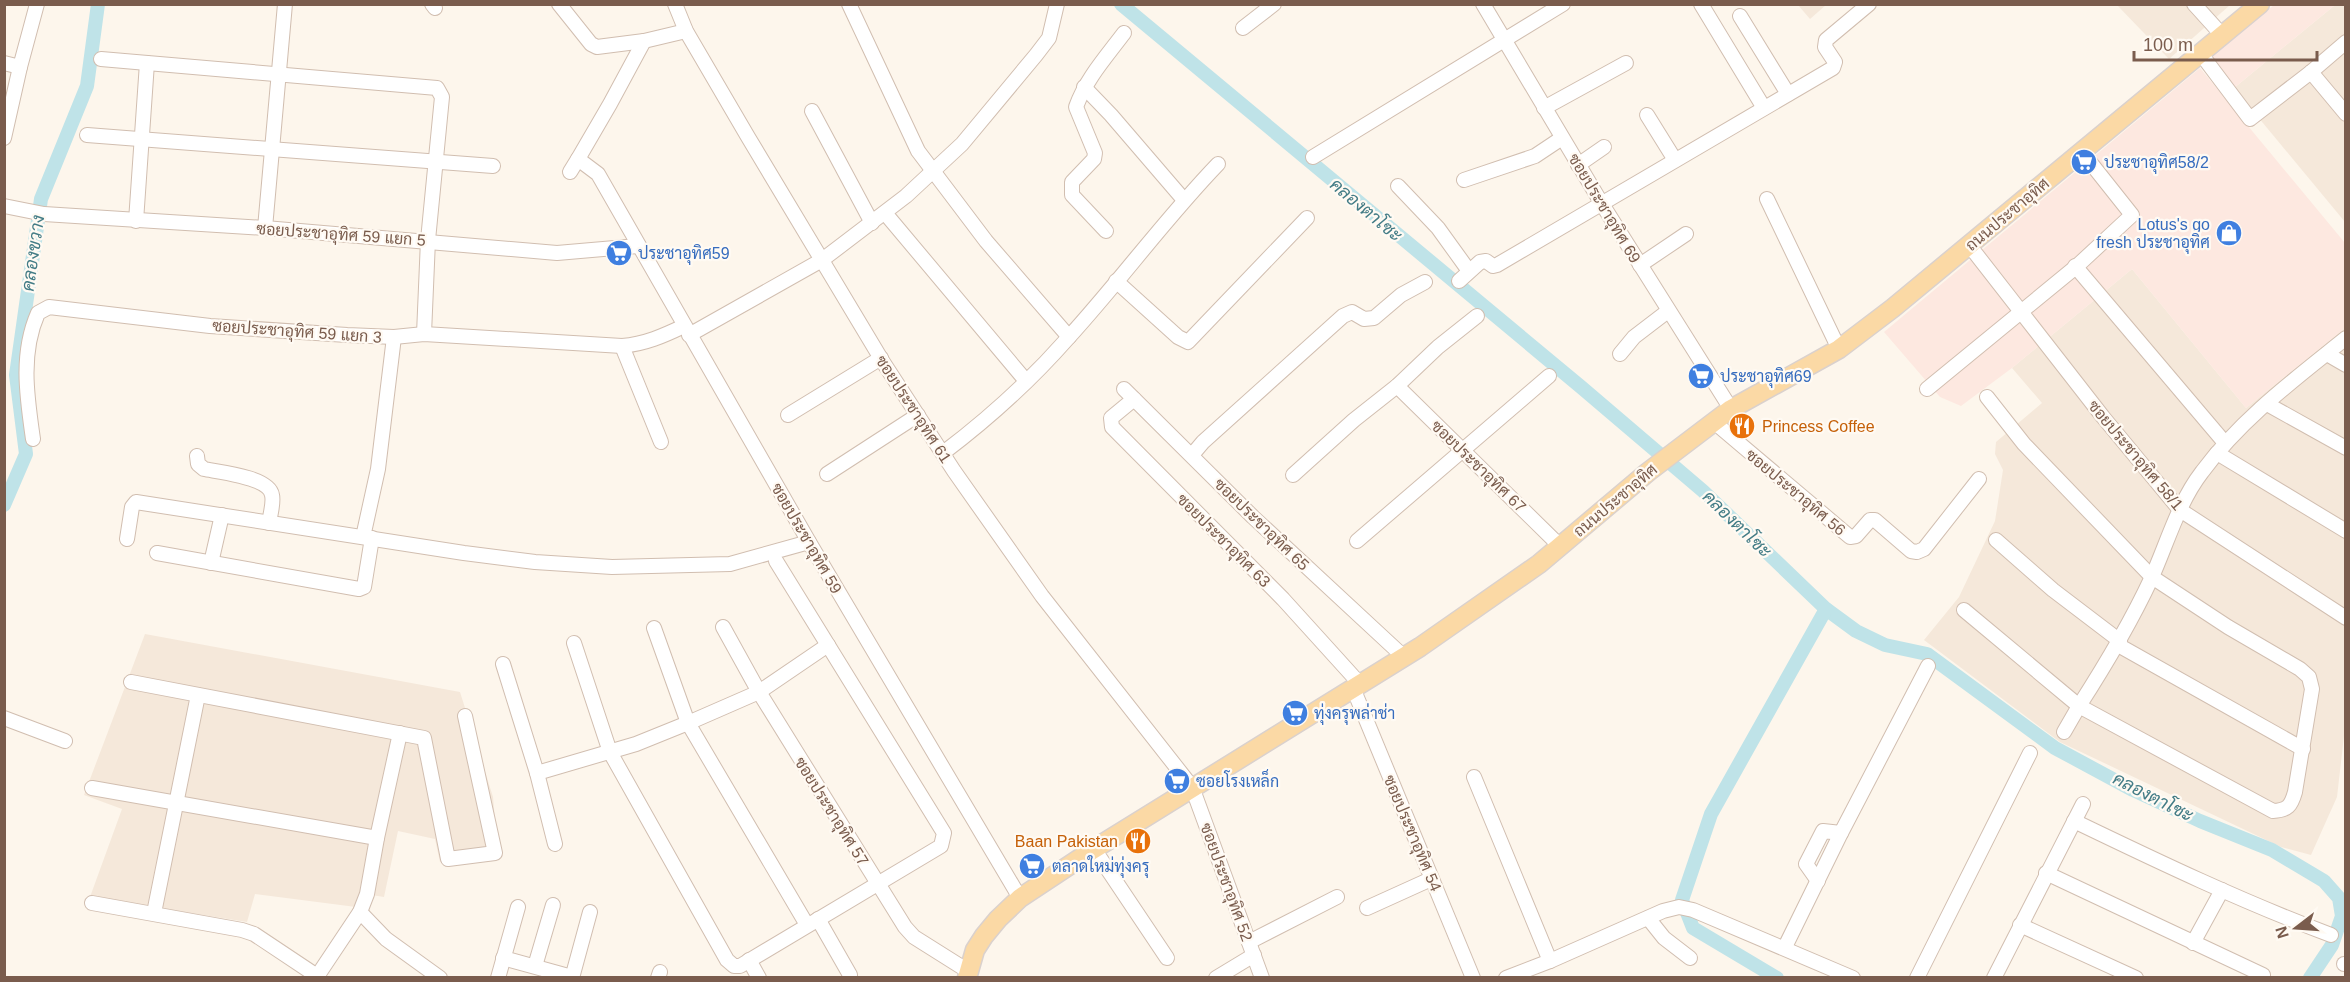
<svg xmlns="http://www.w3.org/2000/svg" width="2350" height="982" viewBox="0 0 2350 982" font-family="Helvetica,Sarabun,sans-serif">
<rect width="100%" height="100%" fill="#fdf6ec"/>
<g fill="#f5e8da">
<polygon points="1798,5 1826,5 1810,19"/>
<polygon points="2117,5 2230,5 2169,59"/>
<polygon points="2335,5 2345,6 2345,222 2234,88"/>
<polygon points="2132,269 2246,408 2345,328 2345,727 2337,797 2311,855 2281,847 2060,742 1924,640 1959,597 1995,521 2003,470 1995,454 1996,442 2042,403 2012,368"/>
<polygon points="145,634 460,692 493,797 498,855 440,862 435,839 398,831 384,897 359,893 356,907 255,894 247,922 90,897 122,809 84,795"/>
</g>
<g fill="#fde8e0">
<polygon points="2274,5 2335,5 2234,88 2209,58"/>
<polygon points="2200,68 2345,243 2345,328 2246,408 2132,269 2012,368 1961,406 1940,397 1884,332"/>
</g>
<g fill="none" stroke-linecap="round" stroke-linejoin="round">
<g stroke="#bfe3e8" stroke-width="14">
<polyline points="1121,4 1581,387 1703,491 1826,609 1856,631 1885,645 1927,654 2055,748 2133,790 2200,821 2272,850 2324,881 2339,898 2342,916 2332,945 2310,978"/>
<polyline points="4,505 26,454 16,375 41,199 87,86 98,4"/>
<polyline points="1777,978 1693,928 1682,900 1711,814 1826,609"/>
</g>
<defs>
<g id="minor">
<polyline points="432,4 435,8"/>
<polyline points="559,4 591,44 597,47 644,41 686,31"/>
<polyline points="675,4 686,31 748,137 883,362 954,471 1042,596 1192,787 1262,978"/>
<polyline points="849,4 918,151 986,241 1069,337"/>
<polyline points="1483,4 1602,204 1731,409"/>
<polyline points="1701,4 1764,108"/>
<polyline points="2194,4 2222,35"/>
<polyline points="1740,16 1788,94"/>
<polyline points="1243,28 1274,4"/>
<polyline points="644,41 610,104 578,159 598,174 809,542 1020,898"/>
<polyline points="2201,54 2250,119 2311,72 2346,42"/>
<polyline points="101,59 437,88 442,97 428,240 424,334"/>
<polyline points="4,63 20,67"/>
<polyline points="2311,72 2346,114"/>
<polyline points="1084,87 1111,115 1184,200"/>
<polyline points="1544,108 1626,63"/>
<polyline points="812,111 872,223"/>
<polyline points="1647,115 1675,160"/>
<polyline points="87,135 493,166"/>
<polyline points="4,138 20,67 37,4"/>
<polyline points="1313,157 1563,4"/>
<polyline points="1578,165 1604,147"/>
<polyline points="570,172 578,159"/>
<polyline points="1464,180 1535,156 1562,138"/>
<polyline points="1398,186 1438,228 1469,271"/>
<polyline points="1767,199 1839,349"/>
<polyline points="4,206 44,214 265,228 557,253 638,246"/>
<polyline points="885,213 1026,381"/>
<polyline points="136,221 147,63"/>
<polyline points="265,228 285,4"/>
<path d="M1106,231L1072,195V182L1094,159L1095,153L1076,107C1086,79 1106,57 1124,33"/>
<polyline points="1969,245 2103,417 2180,510 2346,618"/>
<polyline points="1640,265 1686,234"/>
<polyline points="2075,266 2225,443"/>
<polyline points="1116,281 1178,337 1188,342 1307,218"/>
<polyline points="1459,281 1480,262 1486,261 1493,266 1497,265 1833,68 1835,62 1825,47 1826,40 1869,4"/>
<polyline points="689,335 822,260 906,196 962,144 1036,55 1049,38 1057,4"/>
<polyline points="622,346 661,442"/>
<polyline points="1620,354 1634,337 1668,311"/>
<polyline points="2327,354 2346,365"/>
<polyline points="1397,386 1560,546"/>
<polyline points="1124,389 1253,517 1404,657"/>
<polyline points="1927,389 2077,266 2132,215 2082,152"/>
<path d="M1987,397L2024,444L2152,577L2228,627L2300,669L2309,677L2312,689L2295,792C2291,806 2288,810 2273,811L2079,706L2064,732"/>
<polyline points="1134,399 1111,418 1112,427 1283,599 1360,684"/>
<polyline points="2267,404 2346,448"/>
<polyline points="788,415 881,358"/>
<polyline points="1714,422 1850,537 1856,536 1870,520 1875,520 1911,551 1917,552 1924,549 1979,479"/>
<path d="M33,439C27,397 20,354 38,313L49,307L210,326L347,335L394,337L424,334L622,346C645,344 663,336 684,326"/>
<path d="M943,453C988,419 1031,380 1068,338C1120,281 1165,219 1218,164"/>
<polyline points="2217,453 2346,531"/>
<polyline points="1192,455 1203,442 1343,316 1352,312 1364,319 1374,318 1401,295 1425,282"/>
<path d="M197,456L198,464L204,469C219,472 269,477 272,495C274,503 270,515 269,523"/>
<polyline points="827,474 918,415"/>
<polyline points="1293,475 1354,420 1397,386 1438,347 1477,316"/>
<polyline points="363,537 378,469 394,337"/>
<polyline points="127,539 132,507 136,502 464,553 535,562 612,567 730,564 809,542"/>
<polyline points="1996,540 2053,590 2120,641"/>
<polyline points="1357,541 1549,376"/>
<polyline points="157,553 359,589 364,587 372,538"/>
<polyline points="211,563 222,515"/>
<path d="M1964,610L2079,706C2106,664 2130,624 2151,579C2167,544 2178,503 2202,472C2241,419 2295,379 2346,338"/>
<polyline points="723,627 759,692 905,927 914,937 968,971"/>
<polyline points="654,628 688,723 807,925"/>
<polyline points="574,643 610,752 727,960 734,966 740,966 941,846 944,833 776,561"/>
<polyline points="2118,645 2303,749"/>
<polyline points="503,664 537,773 555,844"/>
<polyline points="131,682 424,738 448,859 495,853 465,716"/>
<polyline points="1353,688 1473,978"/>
<polyline points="4,718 65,741"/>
<polyline points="537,773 636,744 688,723 759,692 828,645"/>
<polyline points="1474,777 1550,961"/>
<polyline points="92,788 377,838"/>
<path d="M2074,821C2159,862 2243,902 2331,935"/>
<polyline points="1094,849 1167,958"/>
<polyline points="2046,873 2263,975"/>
<polyline points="1818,881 1806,864 1823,831 1841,833"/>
<polyline points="92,903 242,930 254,934 317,976"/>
<polyline points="1367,908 1431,879"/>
<polyline points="360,912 386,939 440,978"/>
<polyline points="154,913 198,695"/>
<polyline points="1648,918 1664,938 1690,958"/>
<polyline points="818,919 850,975"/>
<polyline points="2020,925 2136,978"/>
<polyline points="1249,942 1337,897"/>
<polyline points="2193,943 2222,890"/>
<polyline points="1785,947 1841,833 1928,666"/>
<polyline points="503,958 572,977"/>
<polyline points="749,960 759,978"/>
<polyline points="2344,964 2346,964"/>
<polyline points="535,966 553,905"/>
<polyline points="316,978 360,912 367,894 377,838 400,733"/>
<polyline points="498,978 518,907"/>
<polyline points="572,978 590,912"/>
<polyline points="658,978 660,972"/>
<polyline points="1216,978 1254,955"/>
<polyline points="1506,978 1550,961 1663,911 1679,907 1693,910 1853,978"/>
<polyline points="1917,978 2030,753"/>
<polyline points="1994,978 2083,804"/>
</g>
<polyline id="major" points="967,978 975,950 984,936 998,919 1020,898 1094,849 1420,647 1539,564 1648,472 1731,409 1839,349 1893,308 2260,4"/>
</defs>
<use href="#minor" stroke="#d1beb0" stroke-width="16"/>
<use href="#major" stroke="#dad1cd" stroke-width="21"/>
<use href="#minor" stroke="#fff" stroke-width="14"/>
<use href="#major" stroke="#fbd9a5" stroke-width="18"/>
</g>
<defs>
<symbol id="supermarket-disc" viewBox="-11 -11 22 22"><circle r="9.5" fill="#3f7fe0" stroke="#fffaf3"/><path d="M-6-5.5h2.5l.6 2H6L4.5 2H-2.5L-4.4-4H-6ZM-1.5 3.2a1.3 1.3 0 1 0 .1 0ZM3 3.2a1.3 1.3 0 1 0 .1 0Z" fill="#fff"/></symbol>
<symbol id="shop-disc" viewBox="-11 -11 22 22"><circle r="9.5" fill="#3f7fe0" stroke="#fffaf3"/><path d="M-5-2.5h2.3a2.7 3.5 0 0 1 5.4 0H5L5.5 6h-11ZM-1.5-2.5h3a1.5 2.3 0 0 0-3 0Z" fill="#fff"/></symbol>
<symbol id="restaurant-disc" viewBox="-11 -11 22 22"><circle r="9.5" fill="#e8710a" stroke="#fffaf3"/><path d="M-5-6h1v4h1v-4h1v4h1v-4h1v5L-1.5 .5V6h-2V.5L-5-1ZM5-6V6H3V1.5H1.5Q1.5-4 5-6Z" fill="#fff"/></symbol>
</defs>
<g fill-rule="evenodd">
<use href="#supermarket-disc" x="2069" y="147" width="30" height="30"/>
<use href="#shop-disc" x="2214" y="218" width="30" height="30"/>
<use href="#supermarket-disc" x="604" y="238" width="30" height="30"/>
<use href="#supermarket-disc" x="1686" y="361" width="30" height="30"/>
<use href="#restaurant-disc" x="1727" y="411" width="30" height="30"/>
<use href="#supermarket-disc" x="1280" y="698" width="30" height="30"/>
<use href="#supermarket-disc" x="1162" y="766" width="30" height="30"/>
<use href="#restaurant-disc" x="1123" y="826" width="30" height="30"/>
<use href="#supermarket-disc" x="1017" y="851" width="30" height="30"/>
</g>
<g text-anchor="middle" stroke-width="4.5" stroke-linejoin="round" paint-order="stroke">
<g font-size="16" fill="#366cbe" stroke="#fffaf3" text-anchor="start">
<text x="2104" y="168">ประชาอุทิศ58/2</text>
<text x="2210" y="230" text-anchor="end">Lotus's go<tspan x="2210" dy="18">fresh ประชาอุทิศ</tspan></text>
<text x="638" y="259">ประชาอุทิศ59</text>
<text x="1720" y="382">ประชาอุทิศ69</text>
<text x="1314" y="719">ทุ่งครุพล่าช่า</text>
<text x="1196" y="787">ซอยโรงเหล็ก</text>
<text x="1052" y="872">ตลาดใหม่ทุ่งครุ</text>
</g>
<g font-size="16" fill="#7a5c4d" stroke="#fffaf3">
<text transform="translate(1605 208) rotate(59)" y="6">ซอยประชาอุทิศ 69</text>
<text transform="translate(2007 214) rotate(-40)" y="6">ถนนประชาอุทิศ</text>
<text transform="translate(341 234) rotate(4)" y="6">ซอยประชาอุทิศ 59 แยก 5</text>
<text transform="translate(297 331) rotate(4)" y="6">ซอยประชาอุทิศ 59 แยก 3</text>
<text transform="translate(914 409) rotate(57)" y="6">ซอยประชาอุทิศ 61</text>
<text transform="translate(2136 455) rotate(50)" y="6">ซอยประชาอุทิศ 58/1</text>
<text transform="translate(1479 466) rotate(44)" y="6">ซอยประชาอุทิศ 67</text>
<text transform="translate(1796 492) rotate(40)" y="6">ซอยประชาอุทิศ 56</text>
<text transform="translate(1615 500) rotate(-40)" y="6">ถนนประชาอุทิศ</text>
<text transform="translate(1262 524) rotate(44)" y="6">ซอยประชาอุทิศ 65</text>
<text transform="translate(807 538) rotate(60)" y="6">ซอยประชาอุทิศ 59</text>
<text transform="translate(1224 540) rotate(45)" y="6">ซอยประชาอุทิศ 63</text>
<text transform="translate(832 811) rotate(58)" y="6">ซอยประชาอุทิศ 57</text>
<text transform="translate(1413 833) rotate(67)" y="6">ซอยประชาอุทิศ 54</text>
<text transform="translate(1227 882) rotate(70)" y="6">ซอยประชาอุทิศ 52</text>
</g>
<g font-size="16" fill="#c56008" stroke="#fffaf3" text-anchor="start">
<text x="1762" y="432">Princess Coffee</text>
<text x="1118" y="847" text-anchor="end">Baan Pakistan</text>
</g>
<g font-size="18" font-style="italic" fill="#437c86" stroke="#fffaf3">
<text transform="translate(1366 210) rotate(40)" y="6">คลองตาโซะ</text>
<text transform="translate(33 253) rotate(-82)" y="6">คลองขวาง</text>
<text transform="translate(1737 524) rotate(44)" y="6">คลองตาโซะ</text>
<text transform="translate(2153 797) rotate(27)" y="6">คลองตาโซะ</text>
</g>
</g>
<rect width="2350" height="982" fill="none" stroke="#7a5c4d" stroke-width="12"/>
<g transform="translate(2296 928) rotate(253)" stroke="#fffaf3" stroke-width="4.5" paint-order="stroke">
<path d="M0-4.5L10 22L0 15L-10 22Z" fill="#7a5c4d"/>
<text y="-9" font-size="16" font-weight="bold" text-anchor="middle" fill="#7a5c4d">N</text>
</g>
<path d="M2134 51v9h183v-9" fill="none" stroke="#7a5c4d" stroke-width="3"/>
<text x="2143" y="51" font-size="18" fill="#7a5c4d" stroke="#fffaf3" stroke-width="4.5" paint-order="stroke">100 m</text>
</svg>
